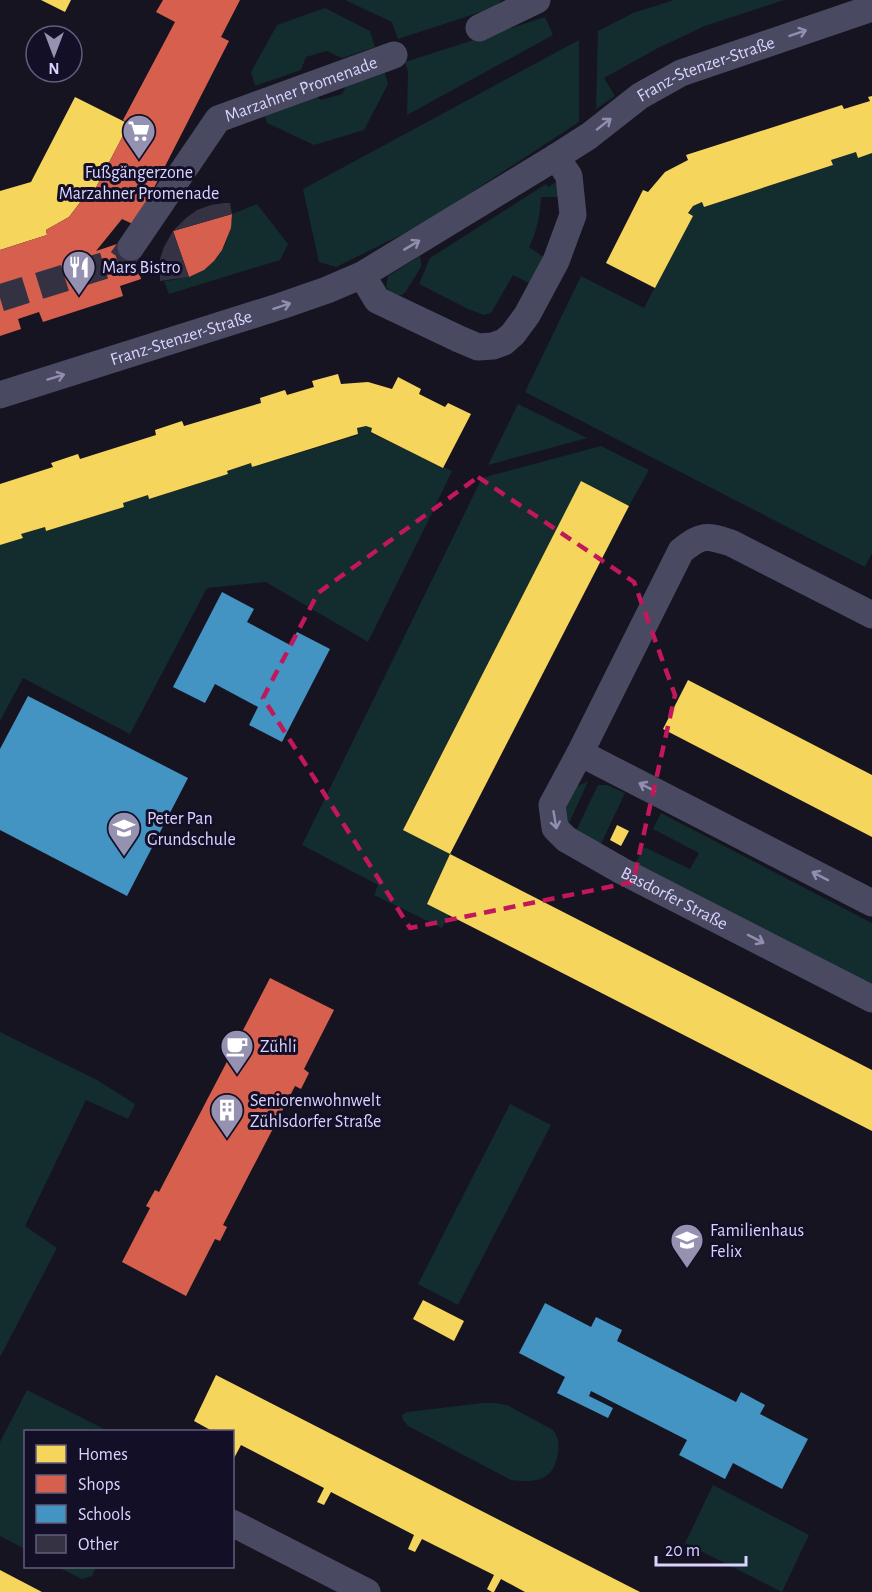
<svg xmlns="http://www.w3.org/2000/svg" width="872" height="1592" viewBox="0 0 872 1592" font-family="'Alegreya Sans',sans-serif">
<rect width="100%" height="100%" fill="#161421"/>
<g fill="#132c2d">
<polygon points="345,0 502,0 493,8 398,39 392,22"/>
<polygon points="674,0 784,0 705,26 658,48 604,78 615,96 596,109 598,31 633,13"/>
<polygon points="325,8 370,31 375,47 342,58 327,51 306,57 301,70 255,86 251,72 277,25"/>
<polygon points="545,17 553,35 407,115 408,72 405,62"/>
<polygon points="579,40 579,122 449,207 403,234 336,267 319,262 303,189"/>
<polygon points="384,69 388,84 364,130 314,145 267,123 262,108 309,93 321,100 342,94 349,81"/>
<polygon points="856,152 858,158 872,153 872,553 865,567 525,392 581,276 644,308 692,216 688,213 693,206 702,202 704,207 833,165 831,160"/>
<path d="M558,181L562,197H541C540,215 537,232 529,247L549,261L535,286L513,275L491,313L484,315L468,309L419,284L430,258L546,184L548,187Z"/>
<path d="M257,204L288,244L280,260L169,294L164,281C206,278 229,256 232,214Z"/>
<polygon points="420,256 421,263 421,267 406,291 402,295 391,295 386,287 388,276"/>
<polygon points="518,404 587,438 488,465"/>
<polygon points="366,426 372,428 371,433 452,471 432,513 368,642 266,582 207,588 130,734 23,678 0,721 0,545 22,538 21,534 45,527 46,531 124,507 123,503 148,495 149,499 228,474 227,471 251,463 253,467 358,435 357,428"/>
<polygon points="601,446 649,470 629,506 581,482 403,829 450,854 427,903 449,915 442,928 374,895 378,885 302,845 482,478"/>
<polygon points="588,781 567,828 564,813 574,788"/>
<polygon points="598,785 607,785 625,793 600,846 586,840 577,829"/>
<polygon points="661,813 872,923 872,986 635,864 644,847 690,869 699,853 653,829"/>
<polygon points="0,1032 97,1080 135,1104 128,1119 86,1100 25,1226 57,1248 0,1357"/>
<polygon points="510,1104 551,1125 458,1305 418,1284"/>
<polygon points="27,1390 108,1431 26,1432 25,1549 0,1536 0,1442"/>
<path d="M483,1403H495L507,1405L553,1430C559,1438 559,1443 558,1453C554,1481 536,1483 511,1480L408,1426L403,1420L402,1415L407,1412Z"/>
<polygon points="713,1485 809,1535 782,1592 685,1543"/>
<polygon points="58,1567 96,1566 96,1567 92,1576 82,1579"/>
</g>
<g fill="#f6d55c">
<polygon points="41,0 71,0 65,12"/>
<polygon points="872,96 872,153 858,158 856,152 831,160 833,165 704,207 702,202 693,206 688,213 693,216 655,288 606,263 643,190 648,192 665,172 688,160 686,155 842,105 844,109 870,101 868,97"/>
<polygon points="75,97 129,124 90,199 85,196 69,217 46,230 47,235 0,250 0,191 31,182"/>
<polygon points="338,374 341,384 368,382 392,389 398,377 421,389 419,394 445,407 448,403 471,414 443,468 371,432 372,428 366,426 357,428 358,434 252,467 251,463 227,471 228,474 149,499 148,495 123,503 124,507 46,531 45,527 21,534 23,538 0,545 0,484 53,467 51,463 78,454 80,459 156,435 155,430 182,421 184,426 261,403 260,398 285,390 287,395 314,387 312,381"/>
<polygon points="581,481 629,506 450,854 403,830"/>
<polygon points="688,680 872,775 872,837 663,729"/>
<polygon points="617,825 629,831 621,846 610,840"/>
<polygon points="450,854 872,1070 872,1131 427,904"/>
<polygon points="423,1300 464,1321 454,1341 413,1319"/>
<polygon points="216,1375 640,1592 525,1592 501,1579 494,1592 492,1592 487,1589 494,1575 422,1539 415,1552 408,1549 414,1535 331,1492 324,1505 317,1502 324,1488 241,1445 232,1462 232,1432 214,1432 194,1421"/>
<polygon points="0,1570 42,1592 0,1592"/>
</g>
<g fill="#d6604d">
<polygon points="163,0 240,0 221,37 229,41 135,225 122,219 96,251 129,240 141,279 120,286 123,296 43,322 39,312 18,319 21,329 0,336 0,250 47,235 46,230 69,217 85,196 90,199 129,124 123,120 175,22 156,12"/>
<polygon points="232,214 231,228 222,250 214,261 204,270 189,277 173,231"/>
<polygon points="270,978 334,1010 304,1069 309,1073 301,1089 295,1086 223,1225 227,1227 220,1241 215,1239 186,1296 122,1262 150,1208 146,1206 155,1190 159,1192 232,1052 229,1050 237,1034 240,1036"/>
</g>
<g fill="#4393c3">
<polygon points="222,592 254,609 247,622 290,645 297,632 330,649 282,742 249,725 258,707 215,684 205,703 173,687"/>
<polygon points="28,696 188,778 127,896 0,830 0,749"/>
<polygon points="545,1303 591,1327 596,1317 622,1330 617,1341 736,1402 741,1392 765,1405 760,1414 808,1439 782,1489 733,1463 725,1479 679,1455 687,1440 591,1391 589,1396 613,1408 608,1418 557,1393 565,1377 519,1353"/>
</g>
<g fill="#343243">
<polygon points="224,203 230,203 232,214 173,231 186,218 197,210 211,205"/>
<polygon points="173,231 189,277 160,281 160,259 164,247"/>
</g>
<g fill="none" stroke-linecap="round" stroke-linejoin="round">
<polyline stroke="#333142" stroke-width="27" stroke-dasharray="27 14" stroke-linecap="butt" points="0,298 122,260 131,247"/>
<g stroke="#4a4962" stroke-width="27">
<polyline points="479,28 537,0"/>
<path id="s1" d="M131,247L218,119L394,55"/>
<polyline points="362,275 377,300 459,339 478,347 493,346 504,342 513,334 527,315 556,261 573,215 569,176 556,157"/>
<path id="s2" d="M0,395L281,306L327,290L362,275L556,157L589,136L640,96L681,73L872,8"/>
<path id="s3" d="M872,615L731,543C706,535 702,534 681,551L580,753L552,805L555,828L566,839L622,871L872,999"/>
<polyline points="580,753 872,903"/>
<polyline points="232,1523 367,1592"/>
</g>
</g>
<defs><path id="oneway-shaft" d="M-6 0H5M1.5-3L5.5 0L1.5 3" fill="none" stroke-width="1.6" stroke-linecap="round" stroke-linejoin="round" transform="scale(1.5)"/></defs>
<g stroke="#928eb0">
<use href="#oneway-shaft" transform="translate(798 33) rotate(-19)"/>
<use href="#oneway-shaft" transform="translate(604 124) rotate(-38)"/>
<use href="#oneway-shaft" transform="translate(412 245) rotate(-31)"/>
<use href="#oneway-shaft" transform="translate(282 306) rotate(-18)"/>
<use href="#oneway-shaft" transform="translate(56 377) rotate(-17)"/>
<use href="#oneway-shaft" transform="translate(647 787) rotate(-153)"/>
<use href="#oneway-shaft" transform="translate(555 820) rotate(80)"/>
<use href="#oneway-shaft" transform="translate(820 876) rotate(-153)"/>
<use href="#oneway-shaft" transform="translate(756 939) rotate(27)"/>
</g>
<path fill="none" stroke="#c2185b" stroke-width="4.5" stroke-dasharray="12 8" stroke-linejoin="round" d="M478,477L634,582L675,695L633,882L410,928L263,698L318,593Z"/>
<defs>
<symbol id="supermarket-pin" viewBox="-11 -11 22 30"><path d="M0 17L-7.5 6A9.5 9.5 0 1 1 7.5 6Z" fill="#9591b1" stroke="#130f26"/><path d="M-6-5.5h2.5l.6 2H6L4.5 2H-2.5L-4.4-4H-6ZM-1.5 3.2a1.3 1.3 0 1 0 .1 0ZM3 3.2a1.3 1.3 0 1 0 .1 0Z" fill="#fff"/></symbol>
<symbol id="restaurant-pin" viewBox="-11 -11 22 30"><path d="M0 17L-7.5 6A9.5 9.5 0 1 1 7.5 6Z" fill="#9591b1" stroke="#130f26"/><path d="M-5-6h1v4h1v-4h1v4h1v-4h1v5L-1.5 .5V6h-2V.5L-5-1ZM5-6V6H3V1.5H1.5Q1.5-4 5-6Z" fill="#fff"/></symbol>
<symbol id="school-pin" viewBox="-11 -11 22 30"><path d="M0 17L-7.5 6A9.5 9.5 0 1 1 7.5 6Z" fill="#9591b1" stroke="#130f26"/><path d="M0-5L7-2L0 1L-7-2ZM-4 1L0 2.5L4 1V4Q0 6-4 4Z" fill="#fff"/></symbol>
<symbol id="cafe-pin" viewBox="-11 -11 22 30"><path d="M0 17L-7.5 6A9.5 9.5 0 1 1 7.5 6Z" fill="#9591b1" stroke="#130f26"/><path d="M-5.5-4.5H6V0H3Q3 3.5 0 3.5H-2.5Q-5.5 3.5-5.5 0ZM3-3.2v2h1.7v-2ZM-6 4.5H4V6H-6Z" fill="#fff"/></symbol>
<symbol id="building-pin" viewBox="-11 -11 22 30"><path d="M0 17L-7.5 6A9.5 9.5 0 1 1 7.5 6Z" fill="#9591b1" stroke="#130f26"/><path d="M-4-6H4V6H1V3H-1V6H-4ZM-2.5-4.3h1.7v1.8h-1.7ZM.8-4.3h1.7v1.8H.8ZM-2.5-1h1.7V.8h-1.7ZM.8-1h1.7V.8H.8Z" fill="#fff"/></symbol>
</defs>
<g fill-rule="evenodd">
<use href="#supermarket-pin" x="120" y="112" width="38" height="52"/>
<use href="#restaurant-pin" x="60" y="248" width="38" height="52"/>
<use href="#school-pin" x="105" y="809" width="38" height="52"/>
<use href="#cafe-pin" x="218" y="1027" width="38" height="52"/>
<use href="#building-pin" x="208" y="1091" width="38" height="52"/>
<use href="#school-pin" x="668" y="1221" width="38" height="52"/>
</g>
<g text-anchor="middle" stroke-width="6" stroke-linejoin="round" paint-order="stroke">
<g font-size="18" fill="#d9d4ff" stroke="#130f26">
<text dy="6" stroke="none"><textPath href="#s2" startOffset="784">Franz-Stenzer-Straße</textPath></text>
<text dy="6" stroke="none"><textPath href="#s1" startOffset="243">Marzahner Promenade</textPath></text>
<text dy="6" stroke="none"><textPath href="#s2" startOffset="190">Franz-Stenzer-Straße</textPath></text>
<text dy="6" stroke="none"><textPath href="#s3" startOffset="660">Basdorfer Straße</textPath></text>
</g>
<g font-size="18" fill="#d9d4ff" stroke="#130f26" text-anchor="start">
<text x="139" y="178" text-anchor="middle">Fußgängerzone<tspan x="139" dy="21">Marzahner Promenade</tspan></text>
<text x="102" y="273">Mars Bistro</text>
<text x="147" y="824">Peter Pan<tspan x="147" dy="21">Grundschule</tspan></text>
<text x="260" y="1052">Zühli</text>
<text x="250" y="1106">Seniorenwohnwelt<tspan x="250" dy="21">Zühlsdorfer Straße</tspan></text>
<text x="710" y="1236">Familienhaus<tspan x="710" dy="21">Felix</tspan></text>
</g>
</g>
<rect x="24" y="1430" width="210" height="138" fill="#130f26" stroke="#625e7d" stroke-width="1.5"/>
<rect x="36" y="1445" width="30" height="18" fill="#f6d55c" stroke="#625e7d" stroke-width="1.5"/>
<text x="78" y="1460" font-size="18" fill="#d9d4ff">Homes</text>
<rect x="36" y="1475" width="30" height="18" fill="#d6604d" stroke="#625e7d" stroke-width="1.5"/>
<text x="78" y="1490" font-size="18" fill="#d9d4ff">Shops</text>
<rect x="36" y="1505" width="30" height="18" fill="#4393c3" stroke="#625e7d" stroke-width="1.5"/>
<text x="78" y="1520" font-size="18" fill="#d9d4ff">Schools</text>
<rect x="36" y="1535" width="30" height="18" fill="#343243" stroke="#625e7d" stroke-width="1.5"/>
<text x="78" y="1550" font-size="18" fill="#d9d4ff">Other</text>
<g transform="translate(54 54) rotate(180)"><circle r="28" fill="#130f26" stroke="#625e7d" stroke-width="1.5"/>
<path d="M0-4.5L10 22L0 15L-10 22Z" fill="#9591b1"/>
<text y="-9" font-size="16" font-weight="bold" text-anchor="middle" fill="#d9d4ff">N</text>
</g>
<path d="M656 1556v9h90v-9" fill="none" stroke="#d9d4ff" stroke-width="3"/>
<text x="665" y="1556" font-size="18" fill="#d9d4ff" stroke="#130f26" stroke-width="4.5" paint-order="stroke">20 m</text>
</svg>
